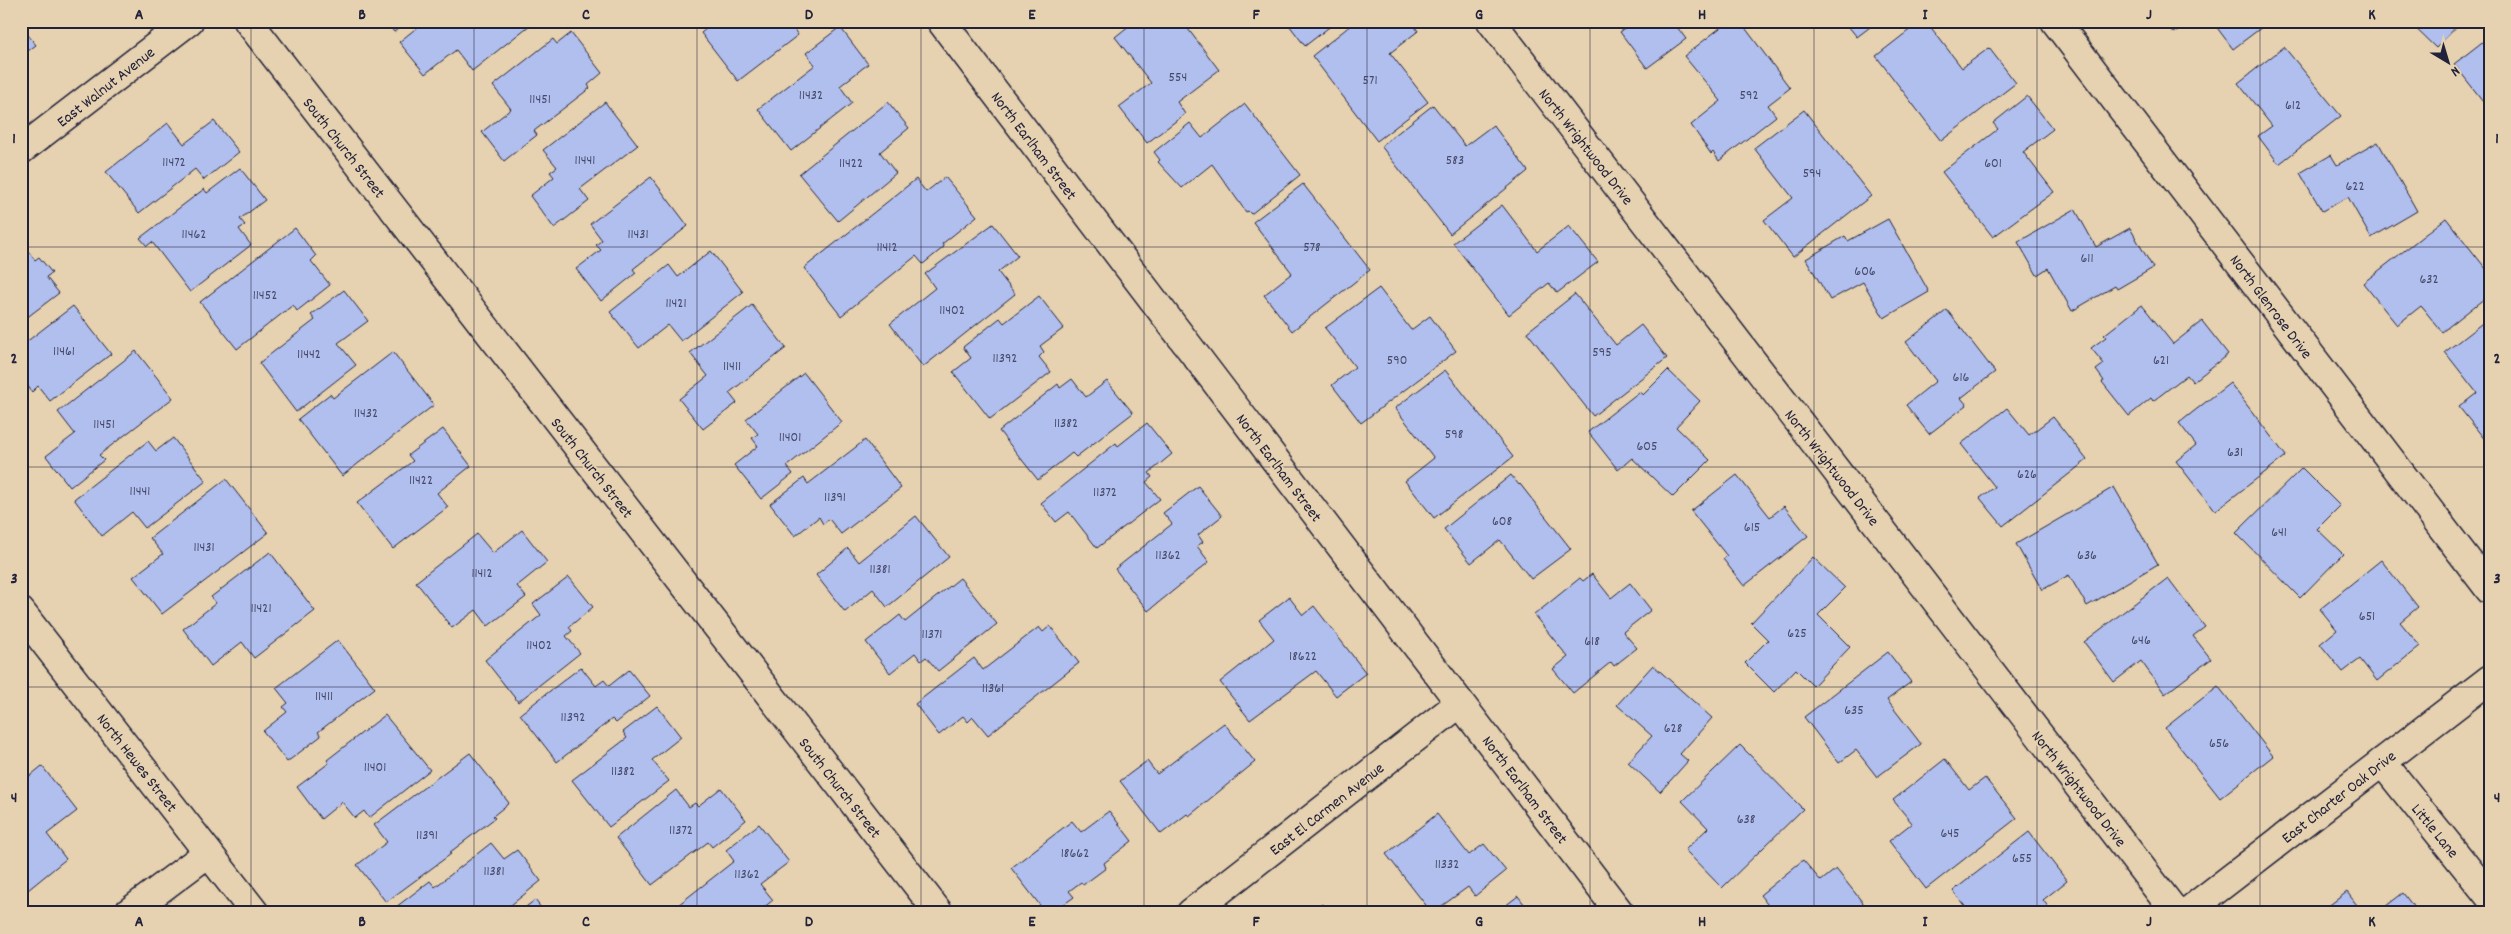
<svg xmlns="http://www.w3.org/2000/svg" width="2511" height="934" viewBox="0 0 2511 934" font-family="Dekko,sans-serif">
<rect width="100%" height="100%" fill="#e6d2b0"/>
<filter id="ink" filterUnits="userSpaceOnUse"><feTurbulence type="fractalNoise" baseFrequency=".02" numOctaves="2"/><feDisplacementMap in="SourceGraphic" scale="10" xChannelSelector="R" yChannelSelector="G"/><feConvolveMatrix kernelMatrix="1 2 1 2 8 2 1 2 1" color-interpolation-filters="sRGB"/></filter>
<g filter="url(#ink)">
<g fill="#b1bfef" stroke="#22223b">
<polygon points="385,21 408,21 394,32"/>
<polygon points="425,21 535,21 472,71 456,50 425,74 399,42"/>
<polygon points="716,21 788,21 798,35 738,81 701,33"/>
<polygon points="1135,21 1182,21 1219,70 1177,102 1185,114 1147,143 1119,107 1151,83 1115,37"/>
<polygon points="1286,21 1337,21 1305,46"/>
<polygon points="1411,21 1418,31 1390,53 1428,102 1377,141 1312,56 1356,21"/>
<polygon points="1635,21 1685,21 1677,27 1686,39 1647,68 1620,32"/>
<polygon points="1729,21 1740,21 1790,88 1768,105 1776,116 1719,161 1713,152 1711,154 1691,125 1721,101 1684,56"/>
<polygon points="1844,21 1878,21 1857,37"/>
<polygon points="1921,21 1926,21 1962,68 1989,48 2016,83 1941,141 1876,56"/>
<polygon points="2165,21 2188,21 2174,33"/>
<polygon points="2212,21 2270,21 2233,49"/>
<polygon points="2408,21 2462,21 2436,48"/>
<polygon points="21,26 36,45 21,56"/>
<polygon points="840,27 868,64 840,86 852,103 791,151 758,109 815,65 806,53"/>
<polygon points="571,33 602,73 588,85 590,88 534,131 537,135 504,161 482,132 511,109 493,86 553,39 557,44"/>
<polygon points="2490,36 2490,110 2454,64"/>
<polygon points="2284,47 2341,116 2279,164 2258,136 2272,126 2238,83"/>
<polygon points="2027,96 2053,129 2023,152 2054,192 1993,237 1942,172 1998,129 1993,123"/>
<polygon points="605,102 638,145 580,189 589,201 554,228 530,196 554,177 550,172 557,167 543,150"/>
<polygon points="888,102 909,128 880,152 896,173 838,221 799,174"/>
<polygon points="1245,104 1300,175 1251,214 1248,211 1246,212 1212,164 1182,188 1158,162 1160,160 1154,152 1190,123 1202,138"/>
<polygon points="1433,105 1465,146 1493,125 1528,171 1450,234 1381,146"/>
<polygon points="1804,110 1871,196 1793,257 1764,220 1793,198 1754,148"/>
<polygon points="214,121 239,152 204,180 195,169 139,213 106,172 168,123 184,144"/>
<polygon points="2378,142 2417,211 2371,238 2348,197 2322,211 2300,173 2331,155 2337,165"/>
<polygon points="240,168 265,200 240,219 245,225 239,229 251,245 190,292 152,242 147,246 140,238 204,189 207,193"/>
<polygon points="651,177 688,226 633,269 636,273 601,301 576,269 601,250 596,245 602,240 590,224"/>
<polygon points="945,177 977,216 942,244 944,247 923,264 916,256 841,316 804,268 916,179 926,192"/>
<polygon points="1303,184 1370,270 1292,331 1264,295 1292,273 1253,222"/>
<polygon points="1502,205 1537,251 1569,226 1598,262 1557,293 1549,283 1509,315 1453,243"/>
<polygon points="2075,209 2096,247 2130,228 2153,268 2117,289 2115,286 2072,311 2048,268 2037,275 2018,242"/>
<polygon points="2446,218 2490,274 2490,294 2442,332 2421,306 2397,325 2363,283"/>
<polygon points="1888,219 1929,292 1884,318 1863,282 1830,300 1806,259 1845,236 1848,241"/>
<polygon points="993,224 1018,256 998,272 1015,294 923,367 890,324 935,288 925,274"/>
<polygon points="295,228 316,256 311,261 330,285 297,311 293,305 237,349 200,302"/>
<polygon points="21,242 35,260 39,257 52,273 46,277 59,293 21,322"/>
<polygon points="711,251 743,292 681,341 668,325 639,348 610,312 669,265 678,277"/>
<polygon points="1379,288 1411,330 1430,316 1456,351 1361,423 1332,385 1355,367 1325,328"/>
<polygon points="344,290 368,321 338,343 356,365 296,412 259,363 315,320 311,315"/>
<polygon points="1575,294 1616,345 1641,325 1667,358 1593,416 1527,332"/>
<polygon points="1039,296 1064,328 1040,346 1044,352 1039,357 1051,372 990,419 953,372 971,358 963,347 1000,318 1004,323"/>
<polygon points="752,305 786,348 729,393 737,403 703,429 679,399 708,376 690,353"/>
<polygon points="2142,305 2173,344 2202,321 2228,354 2193,382 2187,375 2153,401 2151,398 2129,416 2102,382 2104,381 2096,370 2104,364 2091,348 2106,337 2104,335"/>
<polygon points="73,306 111,354 50,401 38,386 32,392 27,385 21,390 21,346"/>
<polygon points="1947,310 1995,372 1961,398 1967,405 1929,434 1906,405 1936,381 1906,342"/>
<polygon points="2490,317 2490,446 2459,407 2477,393 2445,352"/>
<polygon points="136,351 173,398 99,455 104,460 70,487 46,456 75,434 58,412"/>
<polygon points="393,352 434,405 342,476 298,419 330,394 333,398"/>
<polygon points="1445,370 1513,457 1434,518 1405,481 1434,458 1395,408"/>
<polygon points="1668,370 1700,401 1676,427 1710,460 1673,497 1632,458 1618,470 1588,432 1639,392 1643,395"/>
<polygon points="804,373 842,422 787,466 793,474 761,499 734,465 758,446 752,438 758,434 746,419"/>
<polygon points="1072,379 1086,397 1107,381 1133,413 1076,457 1072,453 1038,480 999,431 1058,384 1060,388"/>
<polygon points="2230,383 2286,456 2215,511 2176,461 2196,445 2179,423"/>
<polygon points="2007,408 2029,435 2053,417 2087,460 2003,526 1980,498 1995,487 1961,444"/>
<polygon points="1147,423 1172,454 1149,473 1152,477 1146,482 1160,499 1097,548 1069,512 1056,522 1041,503 1116,443 1118,446"/>
<polygon points="443,429 471,466 437,493 448,507 393,549 357,503 413,461 408,455"/>
<polygon points="173,438 206,481 145,528 132,512 102,536 74,499 148,441 156,451"/>
<polygon points="865,440 901,488 841,534 829,519 823,524 819,517 795,536 770,504 804,478 808,484"/>
<polygon points="2302,468 2340,506 2317,529 2343,554 2300,598 2236,533"/>
<polygon points="1511,475 1519,485 1520,484 1571,549 1531,579 1500,540 1471,563 1444,529"/>
<polygon points="1737,475 1770,517 1784,506 1808,536 1744,586 1723,559 1727,556 1691,511"/>
<polygon points="226,479 268,533 162,614 133,577 163,554 150,538"/>
<polygon points="1198,486 1222,516 1198,535 1203,542 1197,546 1209,562 1148,611 1115,569 1172,524 1163,513"/>
<polygon points="2114,487 2158,564 2087,606 2069,575 2042,590 2016,544"/>
<polygon points="916,516 949,557 887,607 873,589 845,612 816,575 848,548 859,562"/>
<polygon points="522,530 547,562 517,586 526,597 488,626 476,610 452,628 416,582 477,534 493,553"/>
<polygon points="270,552 315,611 254,658 242,642 211,666 183,629 216,603 211,597"/>
<polygon points="1813,557 1845,588 1818,615 1850,647 1813,686 1796,669 1774,692 1745,663 1768,640 1751,623"/>
<polygon points="2381,560 2418,607 2400,622 2420,646 2377,681 2360,659 2343,672 2320,644 2337,630 2320,609"/>
<polygon points="1592,574 1611,598 1630,583 1651,610 1623,632 1637,648 1614,666 1611,662 1573,693 1553,669 1568,657 1534,615 1580,578 1583,581"/>
<polygon points="569,577 593,607 569,627 572,631 566,636 580,653 518,702 485,660 541,615 533,604"/>
<polygon points="960,578 997,624 938,671 926,657 921,661 915,653 890,673 866,642 900,615 905,622"/>
<polygon points="2168,578 2205,627 2193,636 2211,659 2165,694 2141,661 2114,682 2084,642"/>
<polygon points="1289,597 1303,615 1314,606 1366,673 1336,696 1316,671 1250,720 1220,682 1274,639 1259,620"/>
<polygon points="1050,626 1079,663 988,735 973,717 968,722 963,716 939,735 915,704 974,658 983,670 1039,627 1043,632"/>
<polygon points="338,640 375,688 318,732 321,736 287,762 263,731 287,712 283,707 288,703 276,688"/>
<polygon points="1888,652 1911,682 1887,700 1921,744 1877,777 1856,750 1839,763 1804,717"/>
<polygon points="1653,665 1712,718 1680,754 1688,761 1660,792 1628,762 1652,736 1617,705"/>
<polygon points="581,667 596,686 604,680 609,686 629,670 650,696 616,723 612,719 557,762 520,714"/>
<polygon points="2218,686 2273,756 2220,798 2165,728"/>
<polygon points="657,706 681,737 652,760 669,781 609,827 572,780 627,738 623,732"/>
<polygon points="385,715 430,770 369,818 364,811 355,818 342,802 321,819 297,787 329,763 327,760"/>
<polygon points="1224,723 1255,762 1189,816 1187,814 1161,834 1120,781 1147,761 1157,774"/>
<polygon points="1740,745 1803,809 1722,888 1685,850 1708,828 1682,801"/>
<polygon points="470,753 509,803 493,816 495,818 449,853 451,854 386,902 357,865 387,842 374,825"/>
<polygon points="1945,759 1969,790 1985,778 2017,818 1926,889 1889,841 1912,823 1893,800"/>
<polygon points="42,766 77,811 47,834 66,859 28,890 21,882 21,783"/>
<polygon points="721,788 746,820 712,847 708,842 652,885 616,838 676,790 689,807 695,803 698,806"/>
<polygon points="1109,811 1132,841 1104,863 1106,868 1083,885 1081,882 1069,891 1074,897 1052,913 1046,913 1011,868 1072,821 1081,832"/>
<polygon points="1437,814 1469,855 1484,844 1506,871 1475,896 1468,887 1432,913 1386,854"/>
<polygon points="759,824 789,862 760,884 773,900 757,913 683,913 678,905 734,861 726,850"/>
<polygon points="2029,832 2067,881 2043,900 2053,913 1970,913 1953,891"/>
<polygon points="491,843 504,859 517,850 541,881 506,909 504,906 495,913 400,913 396,907 430,881 435,887"/>
<polygon points="1803,860 1821,881 1836,869 1871,913 1774,913 1760,895"/>
<polygon points="2347,892 2363,913 2319,913"/>
<polygon points="2403,893 2418,913 2377,913"/>
<polygon points="1518,896 1531,913 1496,913"/>
<polygon points="535,900 545,913 518,913"/>
<polygon points="1322,904 1329,913 1311,913"/>
</g>
<g fill="none" stroke-linecap="round" stroke-linejoin="round">
<defs>
<g id="street">
<polyline points="248,21 939,913"/>
<polyline points="941,21 1620,913"/>
<polyline points="1491,21 2176,913"/>
<polyline points="2055,21 2490,590"/>
<polyline points="2382,762 2490,897"/>
<polyline points="128,913 208,853"/>
<polyline points="1191,913 1460,703"/>
<polyline points="2186,913 2490,679"/>
</g>
<g id="secondary">
<polyline points="21,150 189,21"/>
<polyline points="21,612 255,913"/>
</g>
</defs>
<use href="#street" stroke="#22223b" stroke-width="31"/>
<use href="#secondary" stroke="#22223b" stroke-width="31"/>
<use href="#street" stroke="#e6d2b0" stroke-width="28"/>
<use href="#secondary" stroke="#e6d2b0" stroke-width="28"/>
</g>
</g>
<path fill="none" stroke="#22223b" stroke-width="1" stroke-opacity="0.55" d="M251,21V913M474,21V913M697,21V913M921,21V913M1144,21V913M1367,21V913M1590,21V913M1814,21V913M2037,21V913M2260,21V913M21,247H2490M21,467H2490M21,687H2490"/>
<g text-anchor="middle" stroke-width="4" stroke-linejoin="round" paint-order="stroke">
<g font-size="14" fill="#464968">
<text x="1178" y="81">554</text>
<text x="1370" y="84">571</text>
<text x="811" y="99">11432</text>
<text x="1749" y="99">592</text>
<text x="540" y="103">11451</text>
<text x="2293" y="109">612</text>
<text x="585" y="164">11441</text>
<text x="1455" y="164">583</text>
<text x="174" y="166">11472</text>
<text x="851" y="167">11422</text>
<text x="1993" y="167">601</text>
<text x="1812" y="177">594</text>
<text x="2355" y="190">622</text>
<text x="194" y="238">11462</text>
<text x="638" y="238">11431</text>
<text x="887" y="251">11412</text>
<text x="1312" y="251">578</text>
<text x="2087" y="262">611</text>
<text x="1865" y="275">606</text>
<text x="2429" y="283">632</text>
<text x="265" y="299">11452</text>
<text x="676" y="307">11421</text>
<text x="952" y="314">11402</text>
<text x="64" y="355">11461</text>
<text x="1602" y="356">595</text>
<text x="309" y="358">11442</text>
<text x="1005" y="362">11392</text>
<text x="1397" y="364">590</text>
<text x="2161" y="364">621</text>
<text x="732" y="370">11411</text>
<text x="1961" y="381">616</text>
<text x="366" y="417">11432</text>
<text x="1066" y="427">11382</text>
<text x="104" y="428">11451</text>
<text x="1454" y="438">598</text>
<text x="790" y="441">11401</text>
<text x="1647" y="450">605</text>
<text x="2235" y="456">631</text>
<text x="2027" y="478">626</text>
<text x="421" y="484">11422</text>
<text x="140" y="495">11441</text>
<text x="1105" y="496">11372</text>
<text x="835" y="501">11391</text>
<text x="1502" y="525">608</text>
<text x="1752" y="531">615</text>
<text x="2279" y="536">641</text>
<text x="204" y="551">11431</text>
<text x="1168" y="559">11362</text>
<text x="2087" y="559">636</text>
<text x="880" y="573">11381</text>
<text x="482" y="577">11412</text>
<text x="261" y="612">11421</text>
<text x="2367" y="620">651</text>
<text x="1797" y="637">625</text>
<text x="932" y="638">11371</text>
<text x="2141" y="644">646</text>
<text x="1592" y="645">618</text>
<text x="539" y="649">11402</text>
<text x="1303" y="660">18622</text>
<text x="993" y="692">11361</text>
<text x="324" y="700">11411</text>
<text x="1854" y="714">635</text>
<text x="573" y="721">11392</text>
<text x="1673" y="732">628</text>
<text x="2219" y="747">656</text>
<text x="375" y="771">11401</text>
<text x="623" y="775">11382</text>
<text x="1746" y="823">638</text>
<text x="681" y="834">11372</text>
<text x="1950" y="837">645</text>
<text x="427" y="839">11391</text>
<text x="1075" y="857">18662</text>
<text x="2022" y="862">655</text>
<text x="1447" y="868">11332</text>
<text x="494" y="875">11381</text>
<text x="747" y="878">11362</text>
</g>
<g font-size="16" fill="#22223b" stroke="#e6d2b0">
<text transform="translate(105 86) rotate(-38)" y="6">East Walnut Avenue</text>
<text transform="translate(1035 145) rotate(53)" y="6">North Earlham Street</text>
<text transform="translate(1587 146) rotate(52)" y="6">North Wrightwood Drive</text>
<text transform="translate(345 147) rotate(52)" y="6">South Church Street</text>
<text transform="translate(2272 306) rotate(53)" y="6">North Glenrose Drive</text>
<text transform="translate(593 467) rotate(52)" y="6">South Church Street</text>
<text transform="translate(1280 467) rotate(53)" y="6">North Earlham Street</text>
<text transform="translate(1833 467) rotate(52)" y="6">North Wrightwood Drive</text>
<text transform="translate(138 762) rotate(52)" y="6">North Hewes Street</text>
<text transform="translate(841 787) rotate(52)" y="6">South Church Street</text>
<text transform="translate(2080 788) rotate(52)" y="6">North Wrightwood Drive</text>
<text transform="translate(1526 789) rotate(53)" y="6">North Earlham Street</text>
<text transform="translate(2338 796) rotate(-38)" y="6">East Charter Oak Drive</text>
<text transform="translate(1326 808) rotate(-38)" y="6">East El Carmen Avenue</text>
<text transform="translate(2436 830) rotate(51)" y="6">Little Lane</text>
</g>
</g>
<rect width="2511" height="934" fill="none" stroke="#e6d2b0" stroke-width="55"/>
<g transform="translate(2448 62) rotate(142)" stroke="#e6d2b0" stroke-width="4" paint-order="stroke">
<path d="M0-4L9 19L0 12L-9 19Z" fill="#22223b"/>
<text y="-8" font-size="14" font-weight="bold" text-anchor="middle" fill="#22223b">N</text>
</g>
<rect x="28" y="28" width="2456" height="878" fill="none" stroke="#22223b" stroke-width="2"/>
<g font-size="16" text-anchor="middle" font-weight="bold" fill="#22223b">
<text x="139" y="19">A</text>
<text x="362" y="19">B</text>
<text x="586" y="19">C</text>
<text x="809" y="19">D</text>
<text x="1032" y="19">E</text>
<text x="1256" y="19">F</text>
<text x="1479" y="19">G</text>
<text x="1702" y="19">H</text>
<text x="1925" y="19">I</text>
<text x="2149" y="19">J</text>
<text x="2372" y="19">K</text>
<text x="14" y="143">1</text>
<text x="2497" y="143">1</text>
<text x="14" y="363">2</text>
<text x="2497" y="363">2</text>
<text x="14" y="583">3</text>
<text x="2497" y="583">3</text>
<text x="14" y="802">4</text>
<text x="2497" y="802">4</text>
<text x="139" y="926">A</text>
<text x="362" y="926">B</text>
<text x="586" y="926">C</text>
<text x="809" y="926">D</text>
<text x="1032" y="926">E</text>
<text x="1256" y="926">F</text>
<text x="1479" y="926">G</text>
<text x="1702" y="926">H</text>
<text x="1925" y="926">I</text>
<text x="2149" y="926">J</text>
<text x="2372" y="926">K</text>
</g>
</svg>
